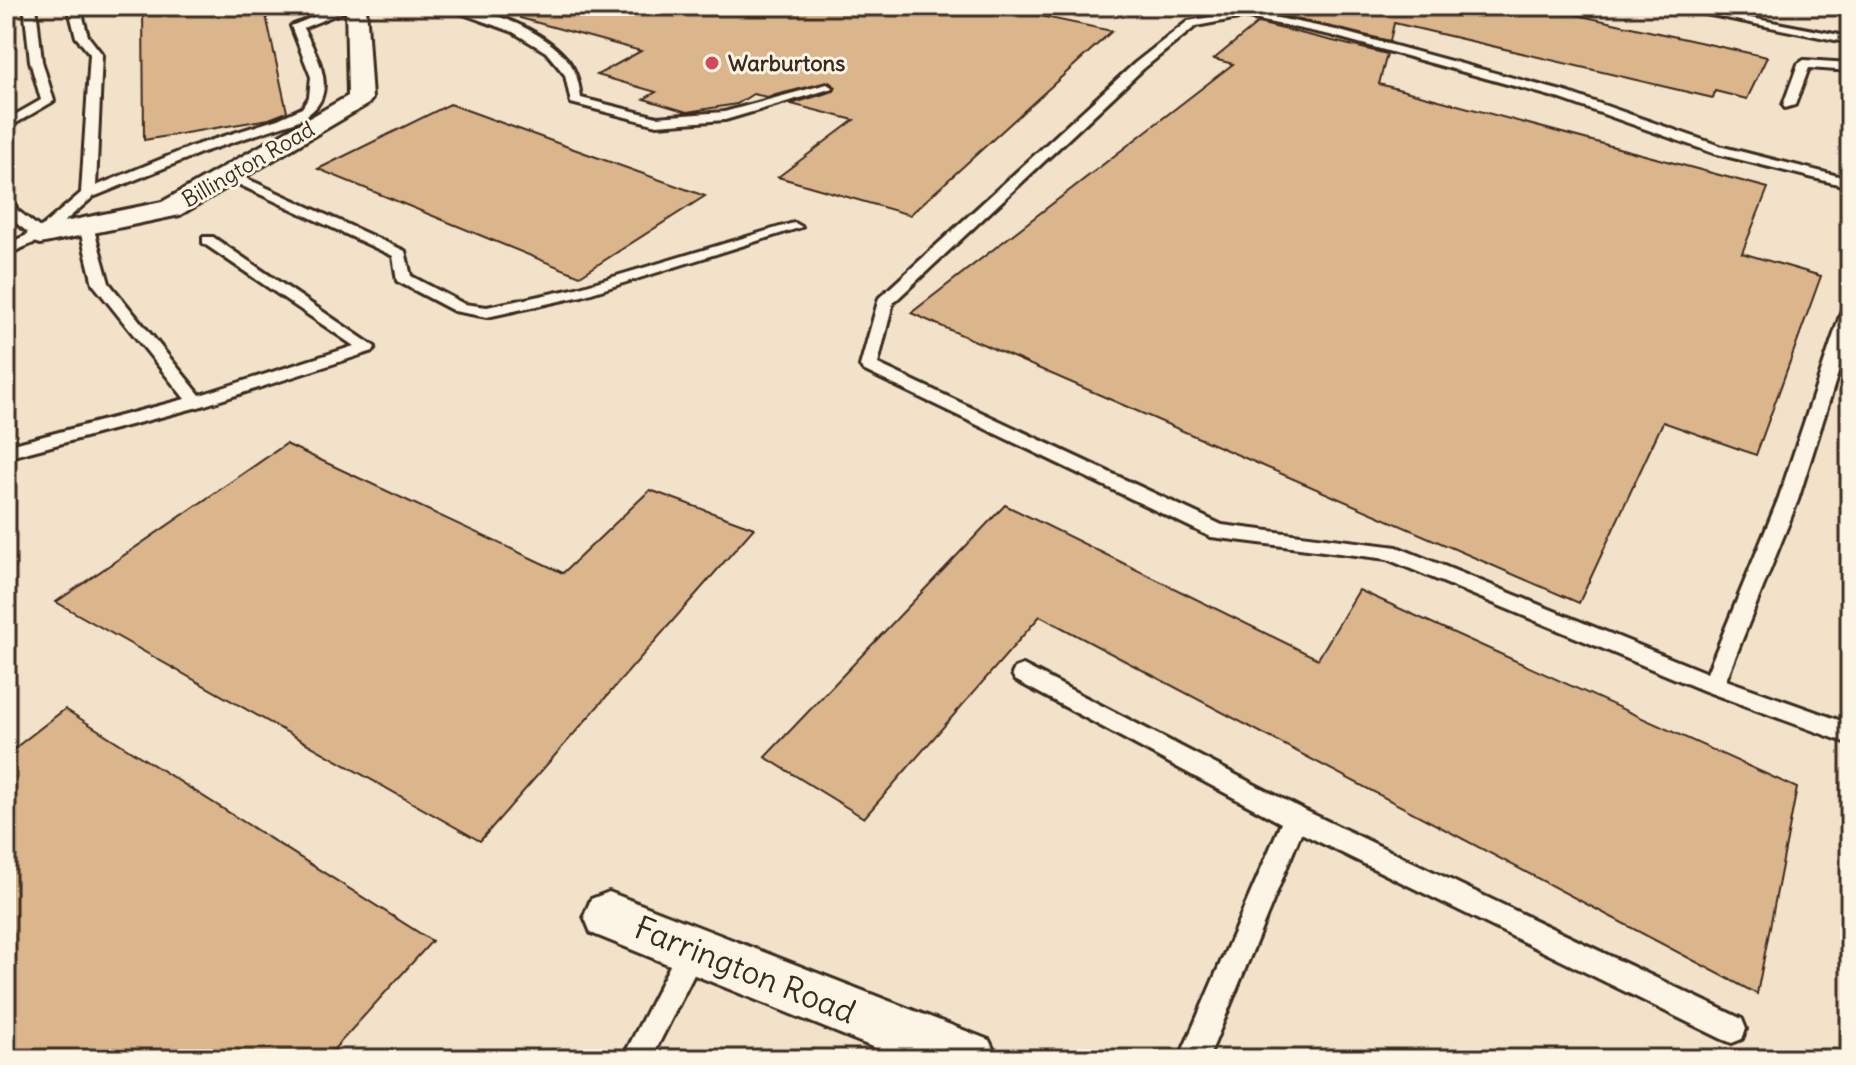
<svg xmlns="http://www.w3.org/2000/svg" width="1856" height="1065" viewBox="0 0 1856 1065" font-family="Delius,sans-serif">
<rect width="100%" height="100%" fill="#fcf5e5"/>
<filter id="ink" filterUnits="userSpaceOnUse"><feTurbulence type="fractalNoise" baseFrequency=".0125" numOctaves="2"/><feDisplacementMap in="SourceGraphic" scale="16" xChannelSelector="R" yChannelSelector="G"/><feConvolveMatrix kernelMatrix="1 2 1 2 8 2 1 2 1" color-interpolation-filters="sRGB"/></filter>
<g filter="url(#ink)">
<rect fill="#f2e2ca" x="6" y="6" width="1844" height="1053"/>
<g fill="#dbb68c" stroke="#3b2a1e" stroke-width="2">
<polygon points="143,6 264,6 287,112 269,119 144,140"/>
<polygon points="522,6 993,6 1112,31 910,215 778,177 854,120 791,104 834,91 836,87 829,82 767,97 753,94 737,104 687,112 644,99 656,92 597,75 641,51 520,18"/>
<polygon points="1279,6 1536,6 1767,57 1747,99 1715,91 1713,98 1394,23 1390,41 1270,13"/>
<polygon points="1258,23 1387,54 1379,84 1768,188 1742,253 1821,276 1756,455 1663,422 1579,603 911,313 1233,64 1214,59"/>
<polygon points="450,104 571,148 705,196 580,276 318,169"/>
<polygon points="286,444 563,573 650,490 754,528 480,841 56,602"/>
<polygon points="1005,505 1318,659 1359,590 1797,788 1757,994 1040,616 864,818 765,757"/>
<polygon points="65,709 432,941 325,1059 6,1059 6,755"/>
</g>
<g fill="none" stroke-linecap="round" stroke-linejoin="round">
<defs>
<g id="service">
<polygon points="24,6 36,6 42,61 54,101 6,129 6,120 41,100 30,61"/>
<path d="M68,6H80L88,36L102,54L96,186L193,146L278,119L302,108L309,97L311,77L291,26L341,6H357L303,28C321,62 343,102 294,122L203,152L93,197L45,238L6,255V244L30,234L6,215V195L11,196L17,210L40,228L81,193L90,54L76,37Z"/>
<path d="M441,6C482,6 539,27 566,58C576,69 579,83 581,98L657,117L724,112L827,84L833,88L725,120L657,125L571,103L565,75L546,52L513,32Z"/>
<polygon points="1666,6 1689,6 1850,37 1850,43"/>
<polygon points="1244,11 1336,30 1569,93 1723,147 1850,179 1850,187 1713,153 1561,99 1330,35 1244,17 1196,26 1143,69 893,303 878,364 1222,525 1397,547 1707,673 1778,500 1842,310 1850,305 1850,335 1798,500 1726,680 1850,724 1850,744 1705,691 1387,559 1211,537 863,370 860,366 879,298 1135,63 1188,21"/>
<polygon points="1804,60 1850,63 1850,71 1809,68 1795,105 1785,108 1783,105 1798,64"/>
<polygon points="230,171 405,251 411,276 464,304 487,307 573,289 790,224 795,223 802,227 582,296 487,317 454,311 397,281 393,256 225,178 223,175"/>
<polygon points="86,222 93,226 109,283 200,395 354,346 203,243 203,237 213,237 375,347 373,351 202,406 6,458 6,446 185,399 93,284 79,226"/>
<polygon points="1023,665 1304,810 1742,1019 1746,1029 1742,1039 1732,1043 1722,1039 1301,833 1208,1059 1179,1059 1281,823 1015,680 1012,674 1015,668"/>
<polygon points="693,936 703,940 707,949 651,1059 622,1059 683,940"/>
</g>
<g id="minor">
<polygon points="346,6 366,6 372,99 368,104 180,215 40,244 30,241 26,235 30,229 162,202 348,96"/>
<polygon points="609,892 989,1040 998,1059 902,1059 591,933 584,916 591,899"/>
</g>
</defs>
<use href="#service" stroke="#3b2a1e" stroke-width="6"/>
<use href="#minor" stroke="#3b2a1e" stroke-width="6"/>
<use href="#service" fill="#fcf5e5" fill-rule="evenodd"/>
<use href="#minor" fill="#fcf5e5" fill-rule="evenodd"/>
</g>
</g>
<circle fill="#d1495b" stroke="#fcf5e5" stroke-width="3" cx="712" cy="63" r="8"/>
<g text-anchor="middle" stroke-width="6" stroke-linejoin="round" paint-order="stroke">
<g font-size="22" font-weight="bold" fill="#3b2a1e" stroke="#fcf5e5" text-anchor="start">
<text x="728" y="71">Warburtons</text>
</g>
<g font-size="22" fill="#3b2a1e" stroke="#fcf5e5">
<text transform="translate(248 164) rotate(-30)" y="8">Billington Road</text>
</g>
<g font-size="32" fill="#3b2a1e" stroke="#fcf5e5">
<text transform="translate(745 970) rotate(22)" y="11">Farrington Road</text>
</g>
</g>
<rect width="1856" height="1065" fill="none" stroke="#fcf5e5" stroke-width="32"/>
<rect x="16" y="16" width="1824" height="1033" fill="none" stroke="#3b2a1e" stroke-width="3" filter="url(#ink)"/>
</svg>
